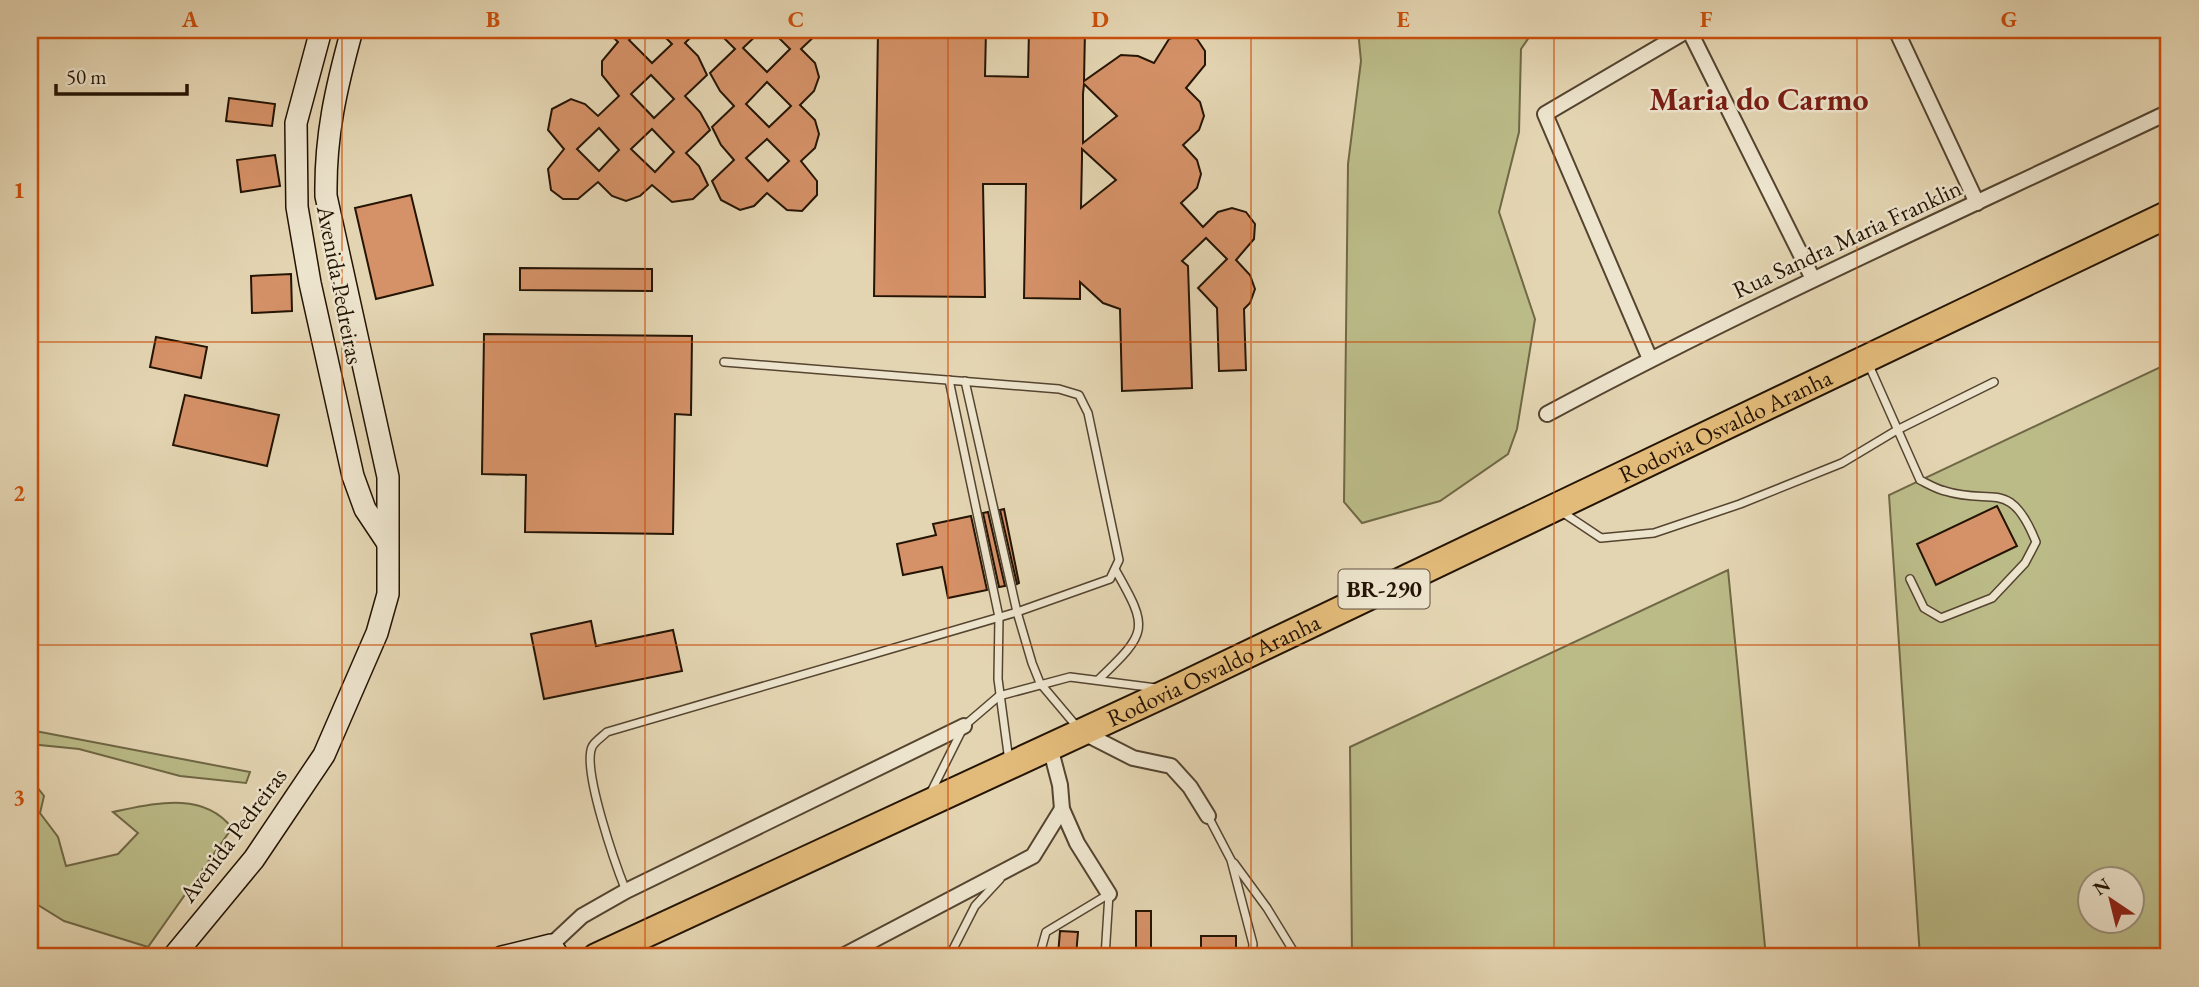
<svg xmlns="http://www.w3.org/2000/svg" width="2199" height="987" viewBox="0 0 2199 987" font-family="'EB Garamond',serif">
<rect width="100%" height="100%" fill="#e4d5b2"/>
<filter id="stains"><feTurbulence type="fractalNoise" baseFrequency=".00286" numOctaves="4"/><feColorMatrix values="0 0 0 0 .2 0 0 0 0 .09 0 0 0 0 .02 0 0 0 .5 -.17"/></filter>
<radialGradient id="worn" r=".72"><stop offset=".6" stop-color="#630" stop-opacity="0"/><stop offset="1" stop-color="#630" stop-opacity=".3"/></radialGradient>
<g fill="#bb8" stroke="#706846" stroke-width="2" fill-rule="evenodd">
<polygon points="1358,30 1534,30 1521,49 1519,132 1499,212 1535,319 1517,429 1508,454 1440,501 1362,523 1344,502 1348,164 1361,61"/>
<path d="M2169,363V957H1920L1889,495ZM2090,878H2132V920H2090Z"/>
<polygon points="1728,570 1766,957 1352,957 1350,747"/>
<polygon points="30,730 250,772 246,783 180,776 79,749 30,744"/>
<path d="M30,778L44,796L40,813L58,837L66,866L118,854L138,833L113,812C153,804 203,790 232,828L148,947L64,921L30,900Z"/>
</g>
<g fill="#d59167" stroke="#241404" stroke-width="2" fill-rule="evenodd">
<path d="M606,30H639L629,40L652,63L672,44L658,30H698L685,43L698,56L707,75L685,96L700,112L710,130L686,153L699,166L708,185L693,199L672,202L652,185L640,196L626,201L612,196L598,182L578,199H563L551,190L548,169L564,149L548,130L552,109L571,99L585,104L598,116L619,96L602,75V61L618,42ZM651,75L674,99L654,118L631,94ZM599,128L619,150L599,171L577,149ZM652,129L674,152L655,172L631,149Z"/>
<path d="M716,30H762L743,48L767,72L790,49L771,30H821L801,49L815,63L819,77L814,91L800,105L815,120L819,134L815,148L801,161L817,181V195L802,211L787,210L767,193L754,206L740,210L721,200L712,181L734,160L721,145L712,127L734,106L720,91L710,73L735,49ZM767,82L791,106L769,127L746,104ZM767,139L789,161L768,181L746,158Z"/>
<path d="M878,30H986L985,76L1028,77L1029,30H1085L1084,81L1121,55L1138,56L1154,63L1169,39L1183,34L1197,39L1205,51V65L1186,88L1200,102L1204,116L1199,130L1183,145L1197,160L1201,174L1197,188L1181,203L1203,227L1218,212L1232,208L1246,212L1255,224L1254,239L1236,260L1250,275L1255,289L1250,303L1244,309L1246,370L1219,371L1217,308L1198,288L1227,259L1206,238L1182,261L1188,266L1192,388L1122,391L1120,309L1103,303L1080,282V299L1024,298L1026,184H983L985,297L874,296ZM1084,84L1117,116L1083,143V94ZM1082,149L1116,180L1081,208L1082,158Z"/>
<polygon points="229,98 275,104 272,126 226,121"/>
<polygon points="275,155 280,186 241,192 237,160"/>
<polygon points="411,195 433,285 376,299 355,208"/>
<polygon points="520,268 652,269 652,291 520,290"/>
<polygon points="291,274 292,311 252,313 251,276"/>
<polygon points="484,334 692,336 691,415 675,414 673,534 525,532 526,475 482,474"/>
<polygon points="156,337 207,347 201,378 150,367"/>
<polygon points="185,395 279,415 267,466 173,445"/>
<polygon points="1997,506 2017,546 1936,585 1917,544"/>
<polygon points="1004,509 1019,583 1017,584 1000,510"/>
<polygon points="988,512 1005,586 999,587 983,513"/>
<polygon points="971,516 987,590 948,598 942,567 903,575 897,544 936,535 933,524"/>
<polygon points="591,621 596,646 673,630 682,671 544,699 531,634"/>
<rect x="1136" y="911" width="15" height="44"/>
<polygon points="1060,931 1078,932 1076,956 1058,955"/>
<rect x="1201" y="936" width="35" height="21"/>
</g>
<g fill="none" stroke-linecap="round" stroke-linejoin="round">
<defs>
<g id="lane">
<path d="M1868,363L1920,480C1928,484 1936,489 1945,491C1992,506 2010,477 2036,542L2025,563L1992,598L1941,618L1924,608L1910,579"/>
<polyline points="949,380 999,617 998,679 1009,761"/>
<polyline points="965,381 1017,612 1032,663 1040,683 1078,728"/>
<polyline points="1562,512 1601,538 1654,533 1740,504 1842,463 1897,430 1994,382"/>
<path d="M1099,679C1148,632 1149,629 1116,571"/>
<polyline points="930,794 964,726 999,696 1070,677 1156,688"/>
<polyline points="1208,816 1231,860 1253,944 1252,957"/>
<polyline points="1234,863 1267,908 1297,957"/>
<path d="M626,891C616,866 582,770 592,747C594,742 603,736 607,732L1017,612L1110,579L1119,560L1088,413L1079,395L1059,389L724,362"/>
<polyline points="949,957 975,906 1000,879"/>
<polyline points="1039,957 1046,932 1109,894"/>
<polyline points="1105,957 1109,894"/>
</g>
<g id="street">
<polyline points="1689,30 1813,279"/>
<polyline points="1896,30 1977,203"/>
<polyline points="1650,359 1545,114 1688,30"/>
<path d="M1547,414C1750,305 1961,211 2169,112"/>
<polyline points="1082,732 1133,758 1171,766 1190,787 1208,816"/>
<polyline points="1050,747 1060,785 1062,809 1077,843 1109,894"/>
<polyline points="551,945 582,916 626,891 964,726"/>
<polyline points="841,957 1033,856 1062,809"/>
</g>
<g id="secondary">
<polyline points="321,30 296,123 297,207 310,283 353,476 365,509 387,542"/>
<path d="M173,957L254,859L324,755L377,633L388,594V477L326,196C325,136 336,88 352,30"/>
<polyline points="502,957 551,945 559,957"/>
</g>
<g id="highway">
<path id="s1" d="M596,957L1173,690L2169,214"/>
</g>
</defs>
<use href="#lane" stroke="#544430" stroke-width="10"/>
<use href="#street" stroke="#544430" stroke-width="18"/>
<use href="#secondary" stroke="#241404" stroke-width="24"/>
<use href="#highway" stroke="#241404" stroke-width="30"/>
<use href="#lane" stroke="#ede4cd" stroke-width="7"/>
<use href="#street" stroke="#ede4cd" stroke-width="14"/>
<use href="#secondary" stroke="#ede4cd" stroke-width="21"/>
<use href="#highway" stroke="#e2ba79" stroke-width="26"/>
</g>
<path fill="none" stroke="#cb4f0b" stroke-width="2" stroke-opacity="0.55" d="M342,30V957M645,30V957M948,30V957M1251,30V957M1554,30V957M1857,30V957M30,342H2169M30,645H2169"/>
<g text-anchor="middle" stroke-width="5" stroke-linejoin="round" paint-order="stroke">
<rect fill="#ede4cd" stroke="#605240" stroke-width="2" x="1338.5" y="569.5" width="91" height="39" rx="5"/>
<g font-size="23" font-weight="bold" fill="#241404">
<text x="1384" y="597">BR-290</text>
</g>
<g font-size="24" fill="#241404" stroke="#ede4cd">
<text transform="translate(1847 239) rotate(-25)" y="8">Rua Sandra Maria Franklin</text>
<text transform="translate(340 285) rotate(79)" y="8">Avenida Pedreiras</text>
<text dy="8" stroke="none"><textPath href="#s1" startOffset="1248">Rodovia Osvaldo Aranha</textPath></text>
<text dy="8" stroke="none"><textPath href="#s1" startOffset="681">Rodovia Osvaldo Aranha</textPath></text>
<text transform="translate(233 835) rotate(-53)" y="8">Avenida Pedreiras</text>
</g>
<g font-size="32" font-weight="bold" fill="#7a1f14" stroke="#ede4cd">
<text x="1759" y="110">Maria do Carmo</text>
</g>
</g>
<rect width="2199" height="987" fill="none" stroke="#e4d5b2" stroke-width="77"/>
<g transform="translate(2111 900) rotate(325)"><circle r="33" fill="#ede4cd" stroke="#9d917d" stroke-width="2"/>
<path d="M0-5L12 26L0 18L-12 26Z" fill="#8f2418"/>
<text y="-10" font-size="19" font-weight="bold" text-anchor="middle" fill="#241404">N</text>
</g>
<path d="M56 84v10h131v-10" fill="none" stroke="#241404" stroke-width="3.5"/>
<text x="66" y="84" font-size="21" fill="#241404" stroke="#ede4cd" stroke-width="5" paint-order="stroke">50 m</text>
<rect x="38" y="38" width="2122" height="910" fill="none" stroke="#cb4f0b" stroke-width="2.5"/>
<g font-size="23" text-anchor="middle" font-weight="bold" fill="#cb4f0b">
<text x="190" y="27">A</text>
<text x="493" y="27">B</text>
<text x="796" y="27">C</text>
<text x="1100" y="27">D</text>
<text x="1403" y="27">E</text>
<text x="1706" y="27">F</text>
<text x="2009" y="27">G</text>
<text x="19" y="198">1</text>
<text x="19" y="501">2</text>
<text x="19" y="805">3</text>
</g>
<rect width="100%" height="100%" filter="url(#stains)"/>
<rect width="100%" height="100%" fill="url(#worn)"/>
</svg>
